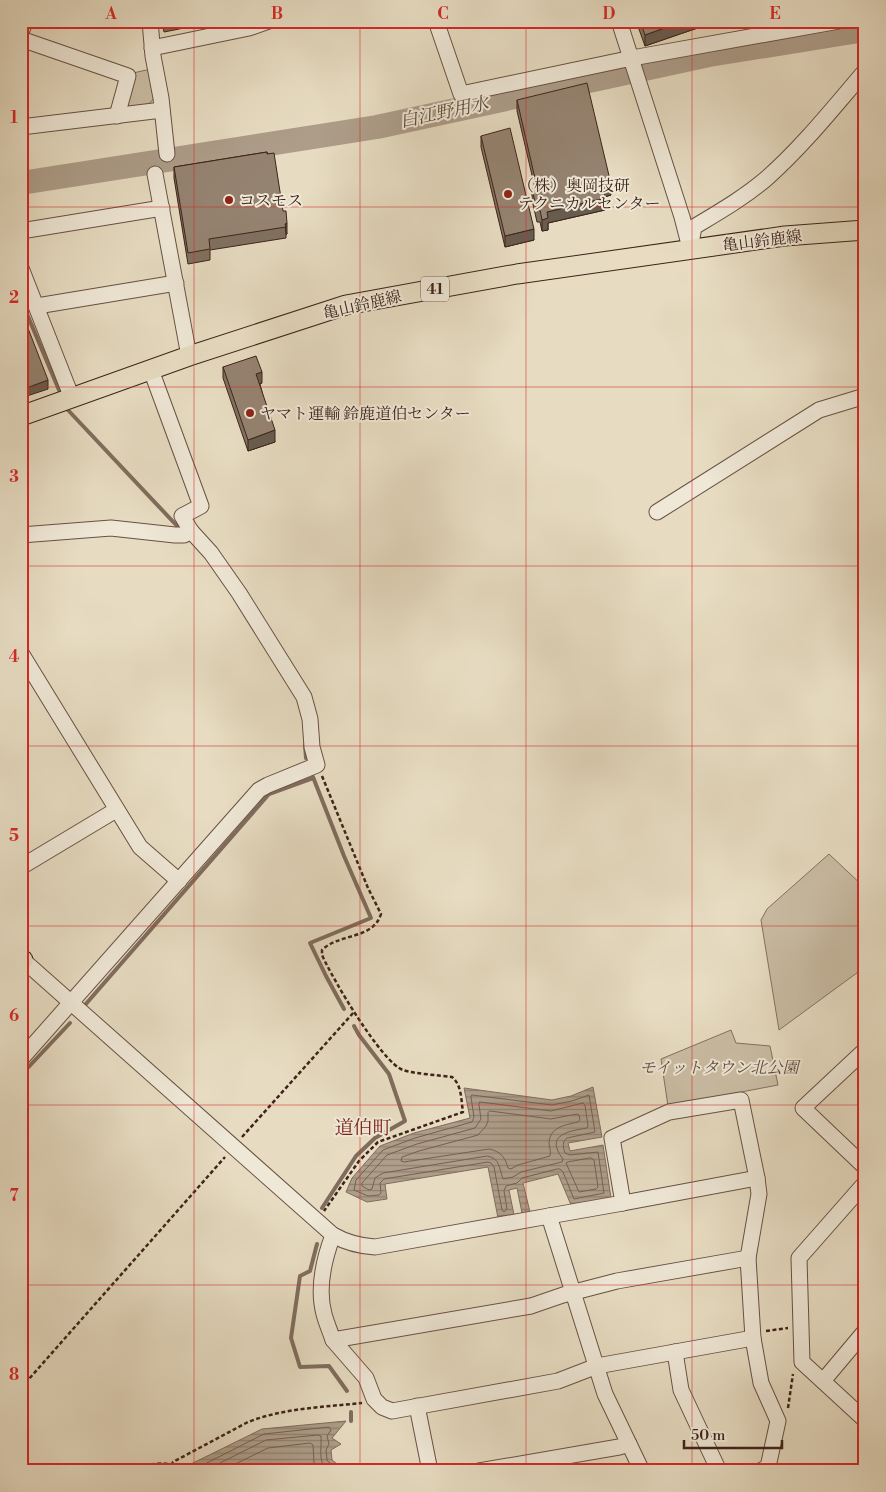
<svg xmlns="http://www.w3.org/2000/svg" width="886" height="1492" viewBox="0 0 886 1492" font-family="'Libre Bodoni','Noto Serif JP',serif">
<defs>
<pattern id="water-rules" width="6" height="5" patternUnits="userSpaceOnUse" patternTransform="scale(1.25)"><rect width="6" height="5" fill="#ad9d89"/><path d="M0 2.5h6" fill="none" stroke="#8e806f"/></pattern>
</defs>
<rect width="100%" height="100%" fill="#e7dcc2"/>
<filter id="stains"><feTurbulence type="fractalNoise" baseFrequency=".004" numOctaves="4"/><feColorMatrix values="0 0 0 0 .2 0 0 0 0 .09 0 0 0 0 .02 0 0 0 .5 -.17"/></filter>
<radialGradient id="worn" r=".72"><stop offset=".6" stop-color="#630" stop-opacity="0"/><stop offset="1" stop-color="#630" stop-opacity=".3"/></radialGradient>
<g fill="#cabda5" stroke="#847060">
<polygon points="151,69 156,96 149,104 129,108 124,101 133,73"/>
<polygon points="829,854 865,888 865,967 779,1030 761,920 767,909"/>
<polygon points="731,1030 736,1043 770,1046 778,1085 668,1106 661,1059"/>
</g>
<g fill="url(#water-rules)" stroke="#806c5d">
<polygon points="593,1087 602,1137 568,1143 570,1151 603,1145 611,1198 571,1205 558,1174 523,1183 530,1212 522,1213 517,1188 509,1190 514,1215 498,1218 488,1167 385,1184 387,1199 367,1202 346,1192 352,1178 380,1146 414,1133 470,1118 464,1088 552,1100 571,1096"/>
<polygon points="346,1421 332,1438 341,1444 331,1450 332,1460 341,1467 339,1471 184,1471 189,1465 262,1429"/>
</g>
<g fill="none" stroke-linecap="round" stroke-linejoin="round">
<g stroke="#756052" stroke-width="1">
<path d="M472,1095L552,1105L572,1101L589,1095L595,1132L567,1138C562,1142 563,1147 565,1153L570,1155L598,1152L604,1193L574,1199L563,1172L560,1169H557L522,1178L517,1183L506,1186L504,1191L507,1209L504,1212L502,1210L494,1167L491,1163L488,1162L384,1179L380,1183L381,1193L379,1195L368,1196L354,1190L356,1180L383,1150L415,1138L472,1122L474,1117L471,1097Z"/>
<path d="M480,1102L551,1111L583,1103L585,1105L588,1126L587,1128C569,1131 544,1135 563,1159L562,1162L521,1172L513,1177L503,1179C499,1168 500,1158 487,1156L383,1173L375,1178L372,1189L369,1190L362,1186V1183L387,1155L417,1144L475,1128L481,1119L479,1105Z"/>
<path d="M490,1111L551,1119L577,1114L579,1115L580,1120L578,1122C565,1125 549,1127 549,1144C550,1149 551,1152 550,1156L518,1165L511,1169L508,1168C505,1157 500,1151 489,1149L404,1162L401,1161L402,1157L419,1151L478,1135L486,1126L488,1121V1113Z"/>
<polygon points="591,1158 594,1160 598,1187 596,1189 579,1192 566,1163 568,1162"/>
<polyline points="191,1471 264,1434 329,1427 331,1430 327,1436 329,1444 326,1450 327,1460 334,1468 335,1471"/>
<path d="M204,1471L266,1440L318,1435L321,1436C322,1449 317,1461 328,1471"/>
<polyline points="221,1471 268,1448 310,1443 313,1445 314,1463 317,1471"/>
</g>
<g stroke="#806c5d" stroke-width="4">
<polyline points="21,300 59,390"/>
<polyline points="67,409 179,528"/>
<polyline points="305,745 306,758"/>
<polyline points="313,777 344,856 371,918 310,943 326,976 344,1009"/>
<polyline points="85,1005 269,794 313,778"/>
<polyline points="21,1075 70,1023"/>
<polyline points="322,1208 356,1156 375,1138 405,1121 389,1074 359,1035 354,1026"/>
<polyline points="317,1244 310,1271 300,1276 291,1338 300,1367 329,1366 347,1391"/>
<polyline points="351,1421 351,1412"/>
</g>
<polyline stroke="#ad9d89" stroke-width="24" points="21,183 377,127 709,55 865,30"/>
<defs>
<g id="minor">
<polyline points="150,21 153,56 161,98 167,154"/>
<polyline points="436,21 461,94 632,58 839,21"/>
<polyline points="619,21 682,217 689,244"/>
<polyline points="21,33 25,21"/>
<polyline points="21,39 128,76 117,116"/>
<polyline points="152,48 249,28 269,21"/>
<polyline points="21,127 162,110"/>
<polyline points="155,174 189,356"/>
<polyline points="21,231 162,208"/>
<path d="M690,249L694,227C719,212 745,197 767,178C803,146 834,107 865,71"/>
<polyline points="21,268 72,398"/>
<polyline points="37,306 176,283"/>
<polyline points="657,512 819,410 865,396"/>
<polyline points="21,535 111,528 175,535 184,535 191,531"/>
<polyline points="21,653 140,847 179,881"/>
<polyline points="21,867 116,810"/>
<path d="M23,960L333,1235C347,1243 359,1246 375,1247L549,1216L605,1394L642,1471"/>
<polyline points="865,1050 803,1108 865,1167"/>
<polyline points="21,1059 259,790 268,785 317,765 312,747 310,719 304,697 239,593 211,553 191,531 182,516 201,506 151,370"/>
<polyline points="865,1183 799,1258 802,1362 865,1420"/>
<polyline points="623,1203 757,1178"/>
<polyline points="549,1216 623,1203 612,1138 669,1112 741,1100 757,1178 759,1194 748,1258 753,1338 761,1383 778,1421 768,1467 760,1471"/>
<path d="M333,1235C324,1259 317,1288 324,1314C326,1322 330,1331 333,1340L531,1306L563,1295L617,1281L748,1258"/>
<polyline points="333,1340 366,1378 374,1399 382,1407 392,1411 558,1381 597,1366 753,1338"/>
<polyline points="675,1352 681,1390 719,1471"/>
<polyline points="823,1381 865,1331"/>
<polyline points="417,1406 430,1471"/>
<polyline points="479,1471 619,1447 629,1444"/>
<polyline points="864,1471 865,1470"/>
</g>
<g id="major">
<polyline points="21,416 189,356 346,305 517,274 785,236 865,230"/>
<polyline points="21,962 23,960"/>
</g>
</defs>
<use href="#minor" stroke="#685144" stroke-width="17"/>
<use href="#major" stroke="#3d231a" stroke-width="21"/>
<g stroke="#3d231a" stroke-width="2.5" stroke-dasharray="4 2.5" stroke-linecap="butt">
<path d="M322,776L368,888L381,914C373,940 339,933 322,950V955C332,978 382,1063 403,1070C415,1074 438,1075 452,1077C462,1085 461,1100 463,1112L378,1142L359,1161L324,1211"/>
<polyline points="242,1137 354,1012"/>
<polyline points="766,1331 788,1328"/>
<polyline points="21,1388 225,1157"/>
<polyline points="788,1408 793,1374"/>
<path d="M21,1468C59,1462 99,1468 137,1466C148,1466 160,1461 171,1465"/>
<path d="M168,1471L173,1462L248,1422C284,1408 324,1407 362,1403"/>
</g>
<use href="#minor" stroke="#efe8d7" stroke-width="15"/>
<use href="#major" stroke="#e7dcc2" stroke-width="19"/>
</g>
<g fill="#807161" stroke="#3d231a">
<polygon points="162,21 194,21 194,26 164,32"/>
<polygon points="197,21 210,21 210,24 198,26"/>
<polygon points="636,21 718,21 645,46"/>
<polygon points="517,100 611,195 605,197 605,210 548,223 548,230 542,231 540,222 537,222 532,200 532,189 535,188 517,111"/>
<polygon points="481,136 534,240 505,247 481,147"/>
<polygon points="267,152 287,234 286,235 286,238 210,250 210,260 188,264 174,178 174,167"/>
<polygon points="223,367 262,383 260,384 275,442 248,451 223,378"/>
</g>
<g fill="#685c4f" stroke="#3d231a">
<polygon points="684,21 718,21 645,46 645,35"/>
<polygon points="611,184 611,195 603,197 603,186"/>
<polygon points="605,198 605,210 548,223 548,230 542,231 542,220 547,212"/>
<polygon points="287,223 287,234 286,235 285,224"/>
<polygon points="534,229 534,240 505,247 505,236"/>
<polygon points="262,372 262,383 256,385 256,374"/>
<polygon points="48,380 48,389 21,398 21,390"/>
<polygon points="275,430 275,442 248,451 248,440"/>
</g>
<g fill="#958371" stroke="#3d231a">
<polygon points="163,21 176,21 164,23"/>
<polygon points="640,21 684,21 645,35"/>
<polygon points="587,83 611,184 603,186 605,198 547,212 548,218 542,220 540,210 537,211 532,189 537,187 517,100"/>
<polygon points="510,128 534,229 505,236 481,136"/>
<polygon points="267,152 267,154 274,153 283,211 286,211 287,223 285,224 286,227 209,239 210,249 188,253 174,167"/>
<polygon points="21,310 48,380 21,390"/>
<polygon points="256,356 262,372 256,374 275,430 248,440 223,367"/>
</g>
<path fill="none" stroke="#d62828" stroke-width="1" stroke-opacity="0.55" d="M194,21V1471M360,21V1471M526,21V1471M692,21V1471M21,207H865M21,387H865M21,566H865M21,746H865M21,926H865M21,1105H865M21,1285H865"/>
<g fill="#8f2418" stroke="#efe8d7" stroke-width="2">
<circle cx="508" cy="194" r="5"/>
<circle cx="229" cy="200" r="5"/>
<circle cx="250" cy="413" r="5"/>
</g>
<g text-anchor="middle" stroke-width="4" stroke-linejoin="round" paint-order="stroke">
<rect fill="#efe8d7" stroke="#725e53" stroke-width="1" x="421" y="276.5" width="28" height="25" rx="4"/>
<g font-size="15" font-weight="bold" fill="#3d231a">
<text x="435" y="294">41</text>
</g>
<g font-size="16" fill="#3d231a" stroke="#efe8d7" text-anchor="start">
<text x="518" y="191">（株）奥岡技研<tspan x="518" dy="18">テクニカルセンター</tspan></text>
<text x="239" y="206">コスモス</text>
<text x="260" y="419">ヤマト運輸 鈴鹿道伯センター</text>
</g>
<g font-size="16" fill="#3d231a" stroke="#efe8d7">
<text transform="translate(762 240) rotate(-7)" y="6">亀山鈴鹿線</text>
<text transform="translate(362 304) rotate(-13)" y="6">亀山鈴鹿線</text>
</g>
<g font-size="16" font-style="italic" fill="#604a3d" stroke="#efe8d7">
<text x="719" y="1073">モイットタウン北公園</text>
</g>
<g font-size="18" font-style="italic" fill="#5f483b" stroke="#efe8d7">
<text transform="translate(444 112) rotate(-12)" y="6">白江野用水</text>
</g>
<g font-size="19" fill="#7a1f14" stroke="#efe8d7">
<text x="363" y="1134">道伯町</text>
</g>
</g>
<rect width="886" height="1492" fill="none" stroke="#e7dcc2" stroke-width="55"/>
<path d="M684 1440v8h98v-8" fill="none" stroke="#3d231a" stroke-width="2.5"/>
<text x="691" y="1440" font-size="15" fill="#3d231a" stroke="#efe8d7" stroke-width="4" paint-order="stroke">50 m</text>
<rect x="28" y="28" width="830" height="1436" fill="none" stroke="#d62828" stroke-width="2"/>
<g font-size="16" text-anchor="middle" font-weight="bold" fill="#d62828">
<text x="111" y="19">A</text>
<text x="277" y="19">B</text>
<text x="443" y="19">C</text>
<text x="609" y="19">D</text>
<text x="775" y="19">E</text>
<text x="14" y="123">1</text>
<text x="14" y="303">2</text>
<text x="14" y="482">3</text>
<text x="14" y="662">4</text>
<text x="14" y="841">5</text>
<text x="14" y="1021">6</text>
<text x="14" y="1201">7</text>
<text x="14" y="1380">8</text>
</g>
<rect width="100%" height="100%" filter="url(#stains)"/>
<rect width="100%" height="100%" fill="url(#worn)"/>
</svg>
